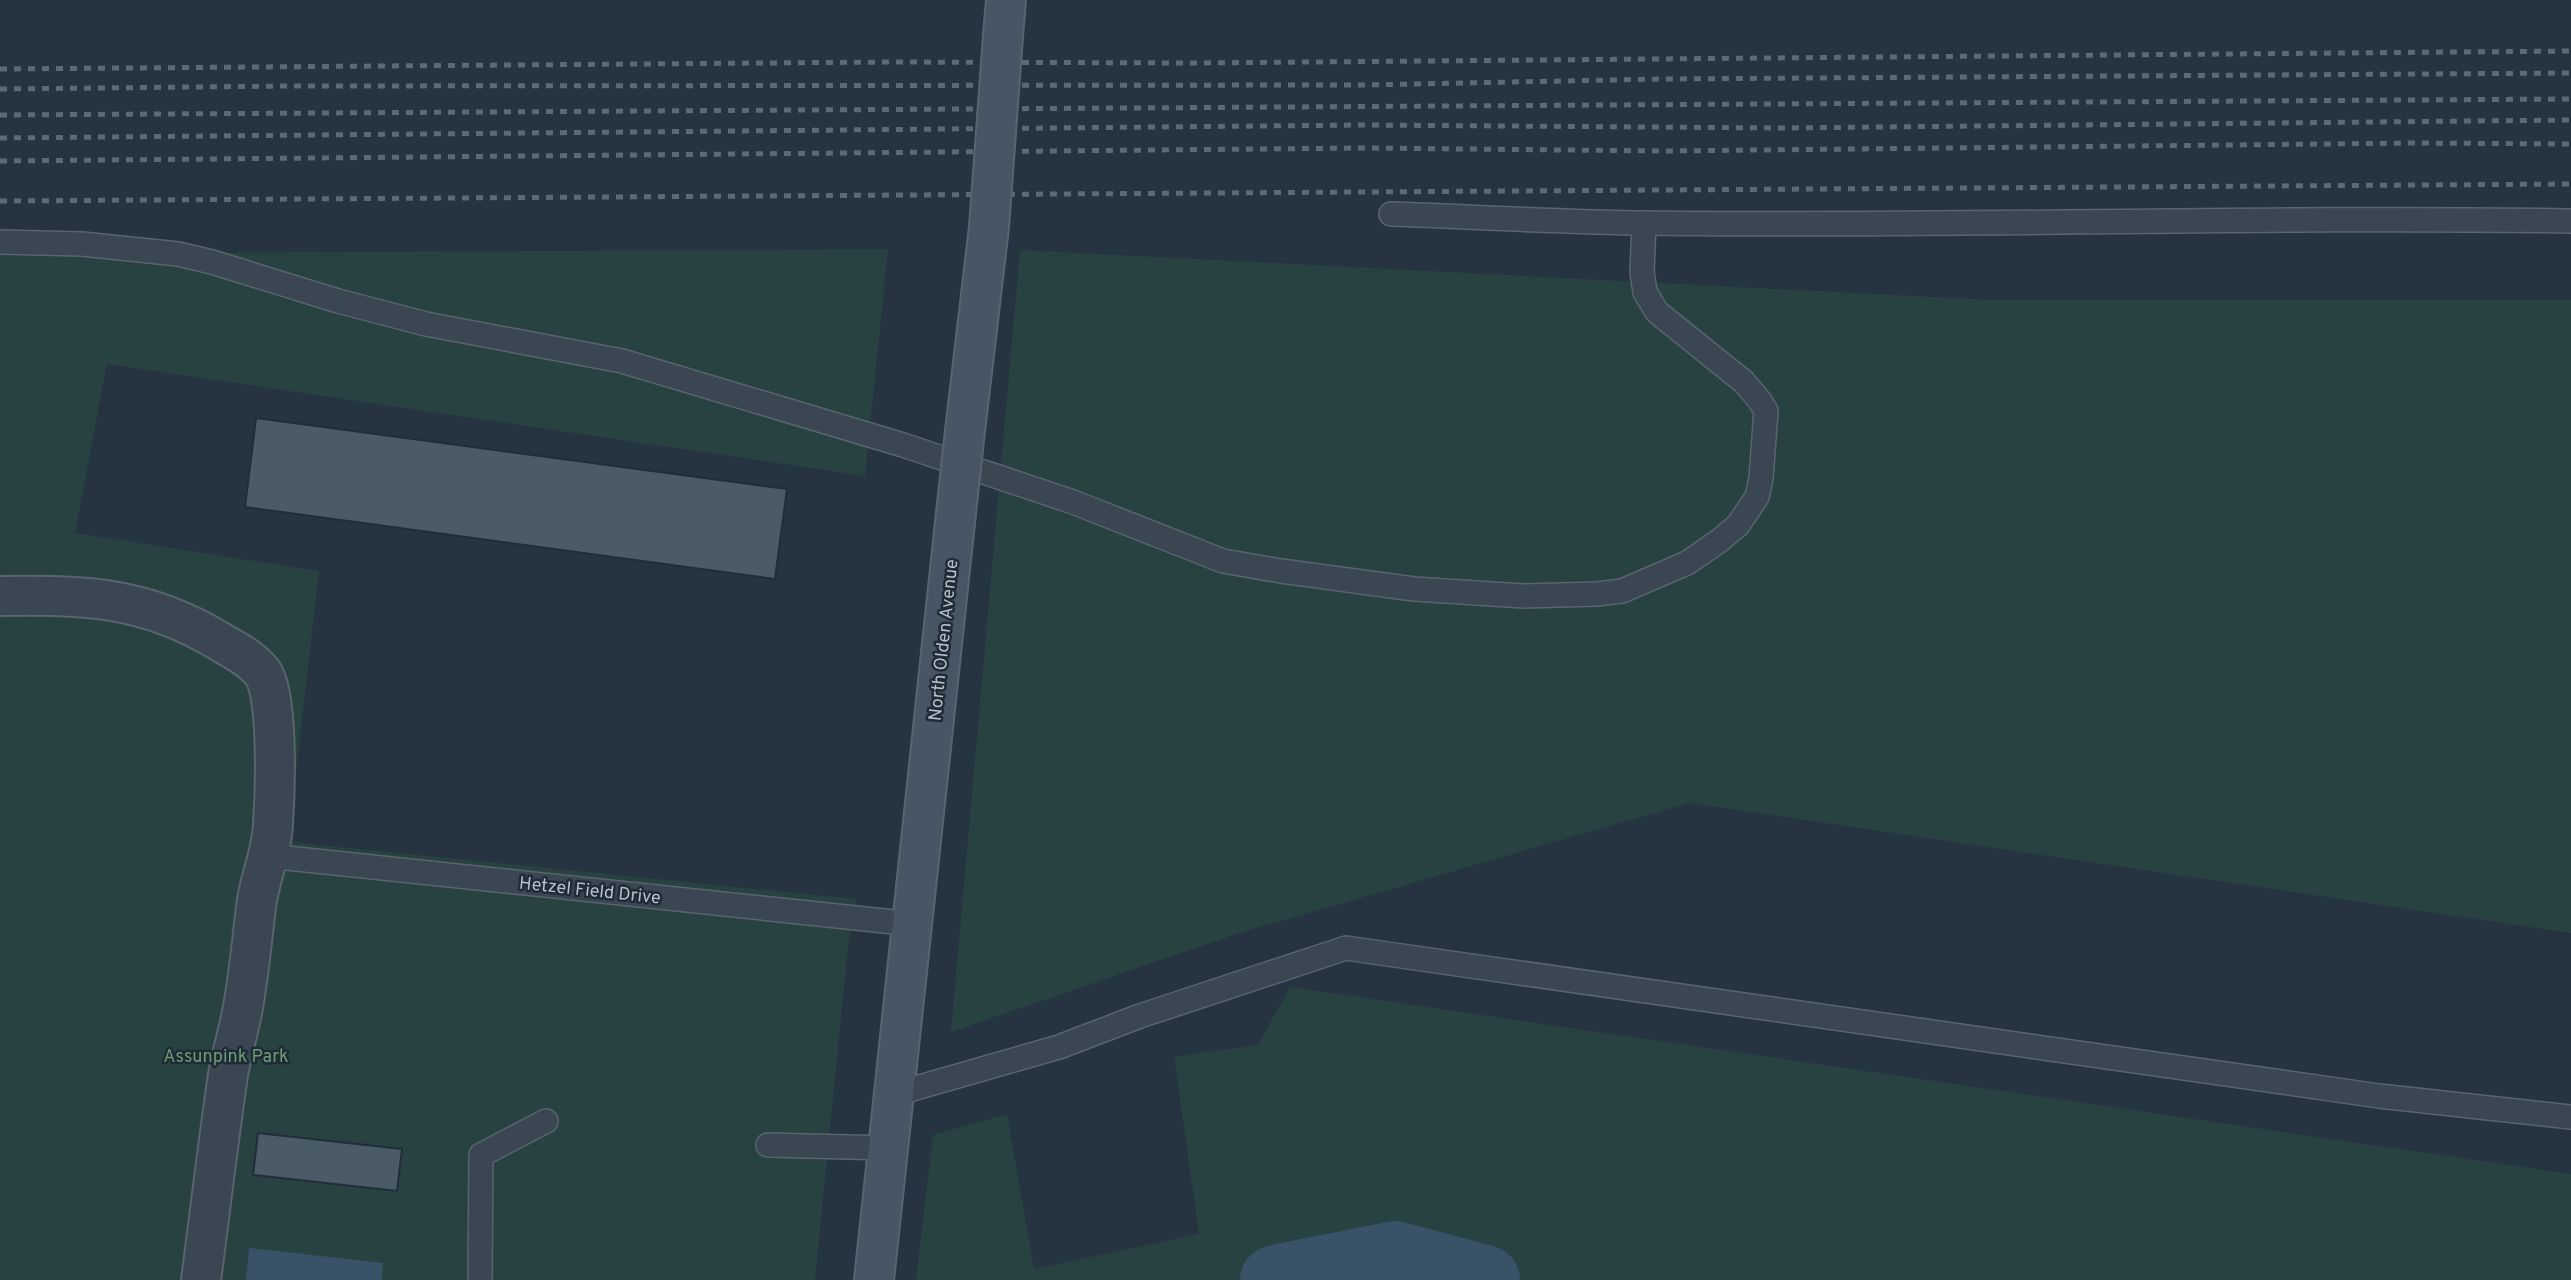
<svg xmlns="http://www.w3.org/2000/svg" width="2571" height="1280" viewBox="0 0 2571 1280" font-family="Overpass,sans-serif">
<rect width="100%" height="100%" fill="#263441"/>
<g fill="#284242">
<polygon points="888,249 865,476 107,364 75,533 319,571 288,842 856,899 848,947 815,1280 0,1280 0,254"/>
<polygon points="1020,250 1991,300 2571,300 2571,933 1690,803 1242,932 951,1032"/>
<polygon points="1290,987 2571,1174 2571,1280 916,1280 933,1135 1007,1114 1034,1269 1199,1234 1174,1057 1258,1045"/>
</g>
<polygon fill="#3a5268" points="249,1248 383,1263 382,1280 246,1280"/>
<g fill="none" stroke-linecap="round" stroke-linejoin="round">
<polyline stroke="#3a5268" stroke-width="70" points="1275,1280 1395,1256 1485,1280"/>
</g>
<g fill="#4a5a67" stroke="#212d38" stroke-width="2">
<polygon points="256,418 787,489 775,579 245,507"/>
<polygon points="258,1133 402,1149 397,1191 253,1175"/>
</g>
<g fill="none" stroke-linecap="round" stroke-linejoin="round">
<defs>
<g id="lane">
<path d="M1391,214C1476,217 1561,222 1646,223C1954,227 2263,216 2571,221"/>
<polyline points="0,242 82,244 178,254 212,262 338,301 426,324 622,361 903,445 1073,502 1223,561 1281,571 1414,589 1523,596 1597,594 1622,591 1687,563 1719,541 1738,525 1757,497 1761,478 1766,411 1760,401 1744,382 1657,312 1645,292 1642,272 1644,223"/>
<polyline points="268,856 913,924"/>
<polyline points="895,1094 1059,1047 1140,1016 1346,948 2379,1096 2571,1117"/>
<polyline points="768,1145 889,1148"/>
<polyline points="480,1280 481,1155 546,1121"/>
</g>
<path id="street" d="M0,596C85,595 144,596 219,641C234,650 251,658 262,672C279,693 275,794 273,824C272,853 259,879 256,907C252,940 249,974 243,1007C239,1030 232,1052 228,1075C218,1143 210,1212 201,1280"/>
<g id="secondary">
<polyline points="1003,36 1006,0"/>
<polyline points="965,431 989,227"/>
<polyline points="874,1280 956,513"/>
</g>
</defs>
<use href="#lane" stroke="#58646e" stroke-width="26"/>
<use href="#street" stroke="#58646e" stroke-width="42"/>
<use href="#secondary" stroke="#58646e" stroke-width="42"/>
<use href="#lane" stroke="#3a4651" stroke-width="23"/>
<use href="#street" stroke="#3a4651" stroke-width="38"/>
<use href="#secondary" stroke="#485564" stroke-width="38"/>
<g stroke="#5c6a78" stroke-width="5" stroke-dasharray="7 7" stroke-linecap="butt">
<polyline points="0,69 891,62 1195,63 2571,51"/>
<polyline points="0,89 291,86 1364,85 1661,79 2571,73"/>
<polyline points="0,115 2571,99"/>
<polyline points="0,138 1364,125 1782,128 2571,120"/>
<polyline points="0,161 1364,148 1666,151 2416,143 2571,144"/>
<polyline points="0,201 2571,184"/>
</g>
<defs>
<g id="secondary-bridge">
<polyline points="989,227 1003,36"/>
<polyline points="956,513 965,431"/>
</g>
</defs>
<use href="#secondary-bridge" stroke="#58646e" stroke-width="42" stroke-linecap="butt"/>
<use href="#secondary-bridge" stroke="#485564" stroke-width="38"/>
</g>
<g text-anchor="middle" stroke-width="5" stroke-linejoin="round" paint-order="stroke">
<g font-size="18" fill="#b7c1cb" stroke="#1f2b36">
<text transform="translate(943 640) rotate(-84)" y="6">North Olden Avenue</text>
<text transform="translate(590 890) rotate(6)" y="6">Hetzel Field Drive</text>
</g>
<g font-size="18" fill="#6e9c74" stroke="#1f2b36">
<text x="226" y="1062">Assunpink Park</text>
</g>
</g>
</svg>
